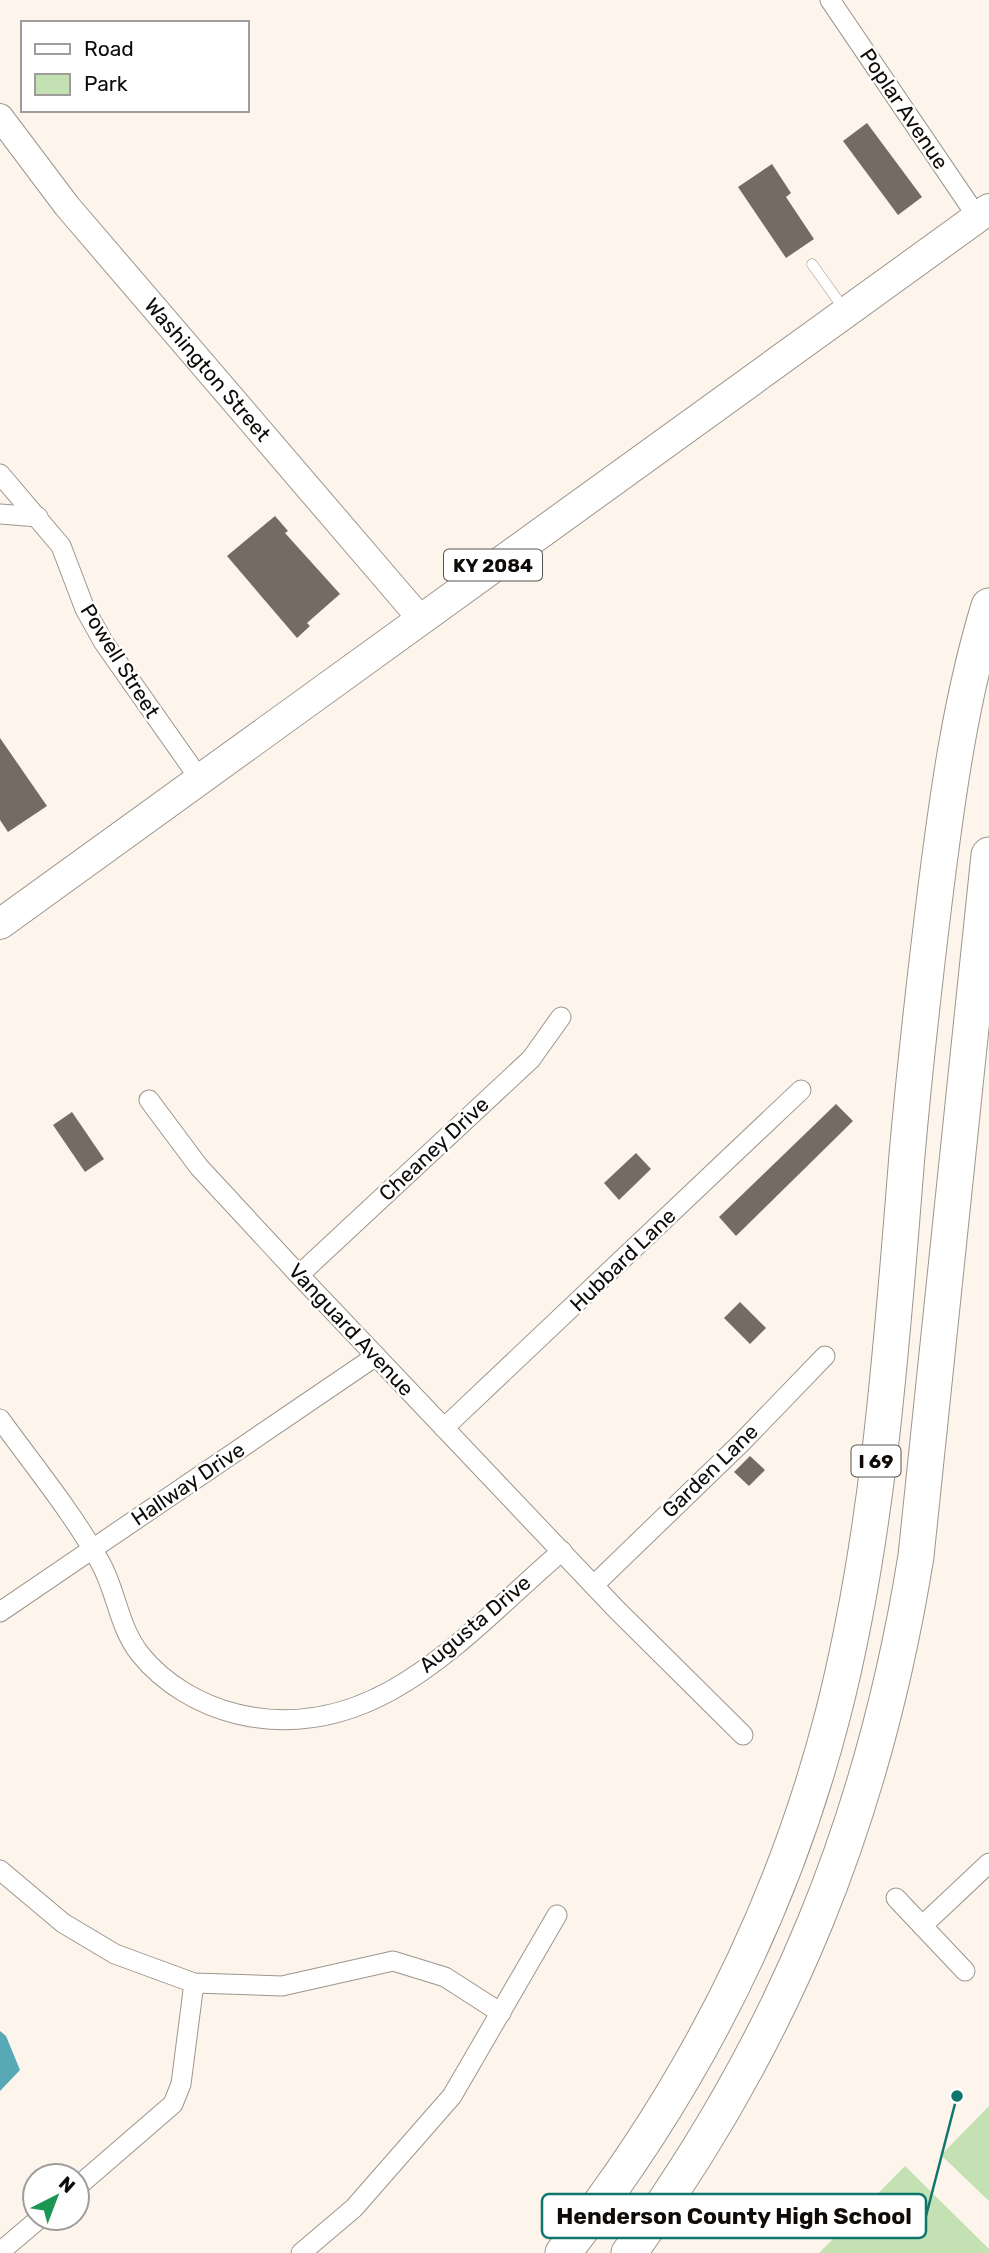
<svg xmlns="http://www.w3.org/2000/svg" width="989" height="2253" viewBox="0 0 989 2253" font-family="Rubik,sans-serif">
<rect width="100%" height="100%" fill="#fdf4eb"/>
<g fill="#c4e1b3">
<polygon points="989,2106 989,2201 941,2155"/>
<polygon points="905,2166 989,2249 989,2253 819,2253"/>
</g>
<polygon fill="#56a9b5" points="0,2031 6,2036 20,2070 0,2091"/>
<g fill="#746c64">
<polygon points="867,123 922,197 898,215 843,141"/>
<polygon points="772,164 791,193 786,197 814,239 786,258 738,187"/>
<polygon points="275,516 288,531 285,533 340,594 307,623 310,626 297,638 227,556"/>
<polygon points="0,738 47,806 8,832 0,820"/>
<polygon points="836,1104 853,1121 736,1236 719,1217"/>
<polygon points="72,1112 104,1159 85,1172 53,1125"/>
<polygon points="636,1153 651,1169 619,1200 604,1183"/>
<polygon points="740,1302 766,1328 750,1344 724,1318"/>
<polygon points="750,1456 765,1470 749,1486 734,1472"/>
</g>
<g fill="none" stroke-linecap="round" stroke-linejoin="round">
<defs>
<polyline id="lane" points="812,264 844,309"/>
<g id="street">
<polyline points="830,0 978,218"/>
<polyline points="0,474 61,546 85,609 104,643 199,778"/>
<polyline points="0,514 38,517"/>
<polyline points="149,1100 199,1167 299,1275 616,1609 743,1735"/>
<polyline points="299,1275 531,1059 561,1017"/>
<path d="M0,1419C34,1466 72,1512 100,1562C117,1592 118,1626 140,1654C164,1684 200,1705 237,1714C376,1747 467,1632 562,1551"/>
<polyline points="444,1428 801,1090"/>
<polyline points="594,1585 741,1443 825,1356"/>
<polyline points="0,1612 376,1356"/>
<polyline points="0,1870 63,1923 115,1954 194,1983 282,1986 393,1961 445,1977 501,2013"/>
<polyline points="896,1898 965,1971"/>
<polyline points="922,1926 989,1863"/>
<polyline points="77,2187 173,2104 181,2084 194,1983"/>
<polyline points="0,2252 40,2218"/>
<polyline points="301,2253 354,2208 452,2096 557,1915"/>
</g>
<g id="secondary">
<path id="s1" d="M0,117L67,206L420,618"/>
</g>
<polyline id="primary" points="0,924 989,209"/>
<g id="highway">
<path d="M563,2253C689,2093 782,1912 833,1714C879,1534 892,1340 907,1155C915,1065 925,976 936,887C948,792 961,698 989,606"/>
<path d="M629,2253C785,2038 874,1818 916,1556L989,855"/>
</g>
</defs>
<use href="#lane" stroke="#9e958d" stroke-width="11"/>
<use href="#street" stroke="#9e958d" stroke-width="21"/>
<use href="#secondary" stroke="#9e958d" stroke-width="28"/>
<use href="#primary" stroke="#9e958d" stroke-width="32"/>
<use href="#highway" stroke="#9e958d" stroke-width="37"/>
<use href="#lane" stroke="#fff" stroke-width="10"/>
<use href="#street" stroke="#fff" stroke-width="19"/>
<use href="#secondary" stroke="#fff" stroke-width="26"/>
<use href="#primary" stroke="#fff" stroke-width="30"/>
<use href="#highway" stroke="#fff" stroke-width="35"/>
</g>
<g text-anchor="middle" stroke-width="5" stroke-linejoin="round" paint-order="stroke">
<g fill="#fff" stroke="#565452" stroke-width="2">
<rect x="444" y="549.5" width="98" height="31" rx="5"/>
<rect x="851.5" y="1445.5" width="49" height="31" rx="5"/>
</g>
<g font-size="19" font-weight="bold" fill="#0e0b08">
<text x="493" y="572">KY 2084</text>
<text x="876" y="1468">I 69</text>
</g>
<g font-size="21" fill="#0e0b08" stroke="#fff">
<text transform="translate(904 109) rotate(56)" y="7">Poplar Avenue</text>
<text dy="7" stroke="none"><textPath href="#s1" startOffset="327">Washington Street</textPath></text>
<text transform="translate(120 661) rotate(58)" y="7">Powell Street</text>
<text transform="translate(434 1149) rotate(-43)" y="7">Cheaney Drive</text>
<text transform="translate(623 1260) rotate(-44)" y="7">Hubbard Lane</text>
<text transform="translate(351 1330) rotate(47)" y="7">Vanguard Avenue</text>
<text transform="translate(710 1471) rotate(-44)" y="7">Garden Lane</text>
<text transform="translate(188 1484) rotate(-34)" y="7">Hallway Drive</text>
<text transform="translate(475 1624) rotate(-40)" y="7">Augusta Drive</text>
</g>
</g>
<path fill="none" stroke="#0f766e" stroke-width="2.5" d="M957 2096L926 2216"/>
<circle fill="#0f766e" stroke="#fff" stroke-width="2.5" cx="957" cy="2096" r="7"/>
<rect fill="#fff" stroke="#0f766e" stroke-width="2.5" x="542" y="2194" width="384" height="44" rx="7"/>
<g font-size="23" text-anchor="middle" font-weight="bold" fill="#0e0b08">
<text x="734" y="2224">Henderson County High School</text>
</g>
<rect x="21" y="21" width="228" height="91" fill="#ffffff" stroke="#9f9d9c" stroke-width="2"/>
<rect x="35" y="44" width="35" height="10" fill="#ffffff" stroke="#9f9d9c" stroke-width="2"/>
<text x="84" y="56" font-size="21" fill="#0e0b08">Road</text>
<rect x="35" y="74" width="35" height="21" fill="#c4e1b3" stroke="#9f9d9c" stroke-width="2"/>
<text x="84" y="91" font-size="21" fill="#0e0b08">Park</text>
<g transform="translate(56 2197) rotate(42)"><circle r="33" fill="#ffffff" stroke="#9f9d9c" stroke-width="2"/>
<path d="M0-5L12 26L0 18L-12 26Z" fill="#1b9653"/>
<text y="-10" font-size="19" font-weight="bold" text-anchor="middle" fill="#0e0b08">N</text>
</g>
</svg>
